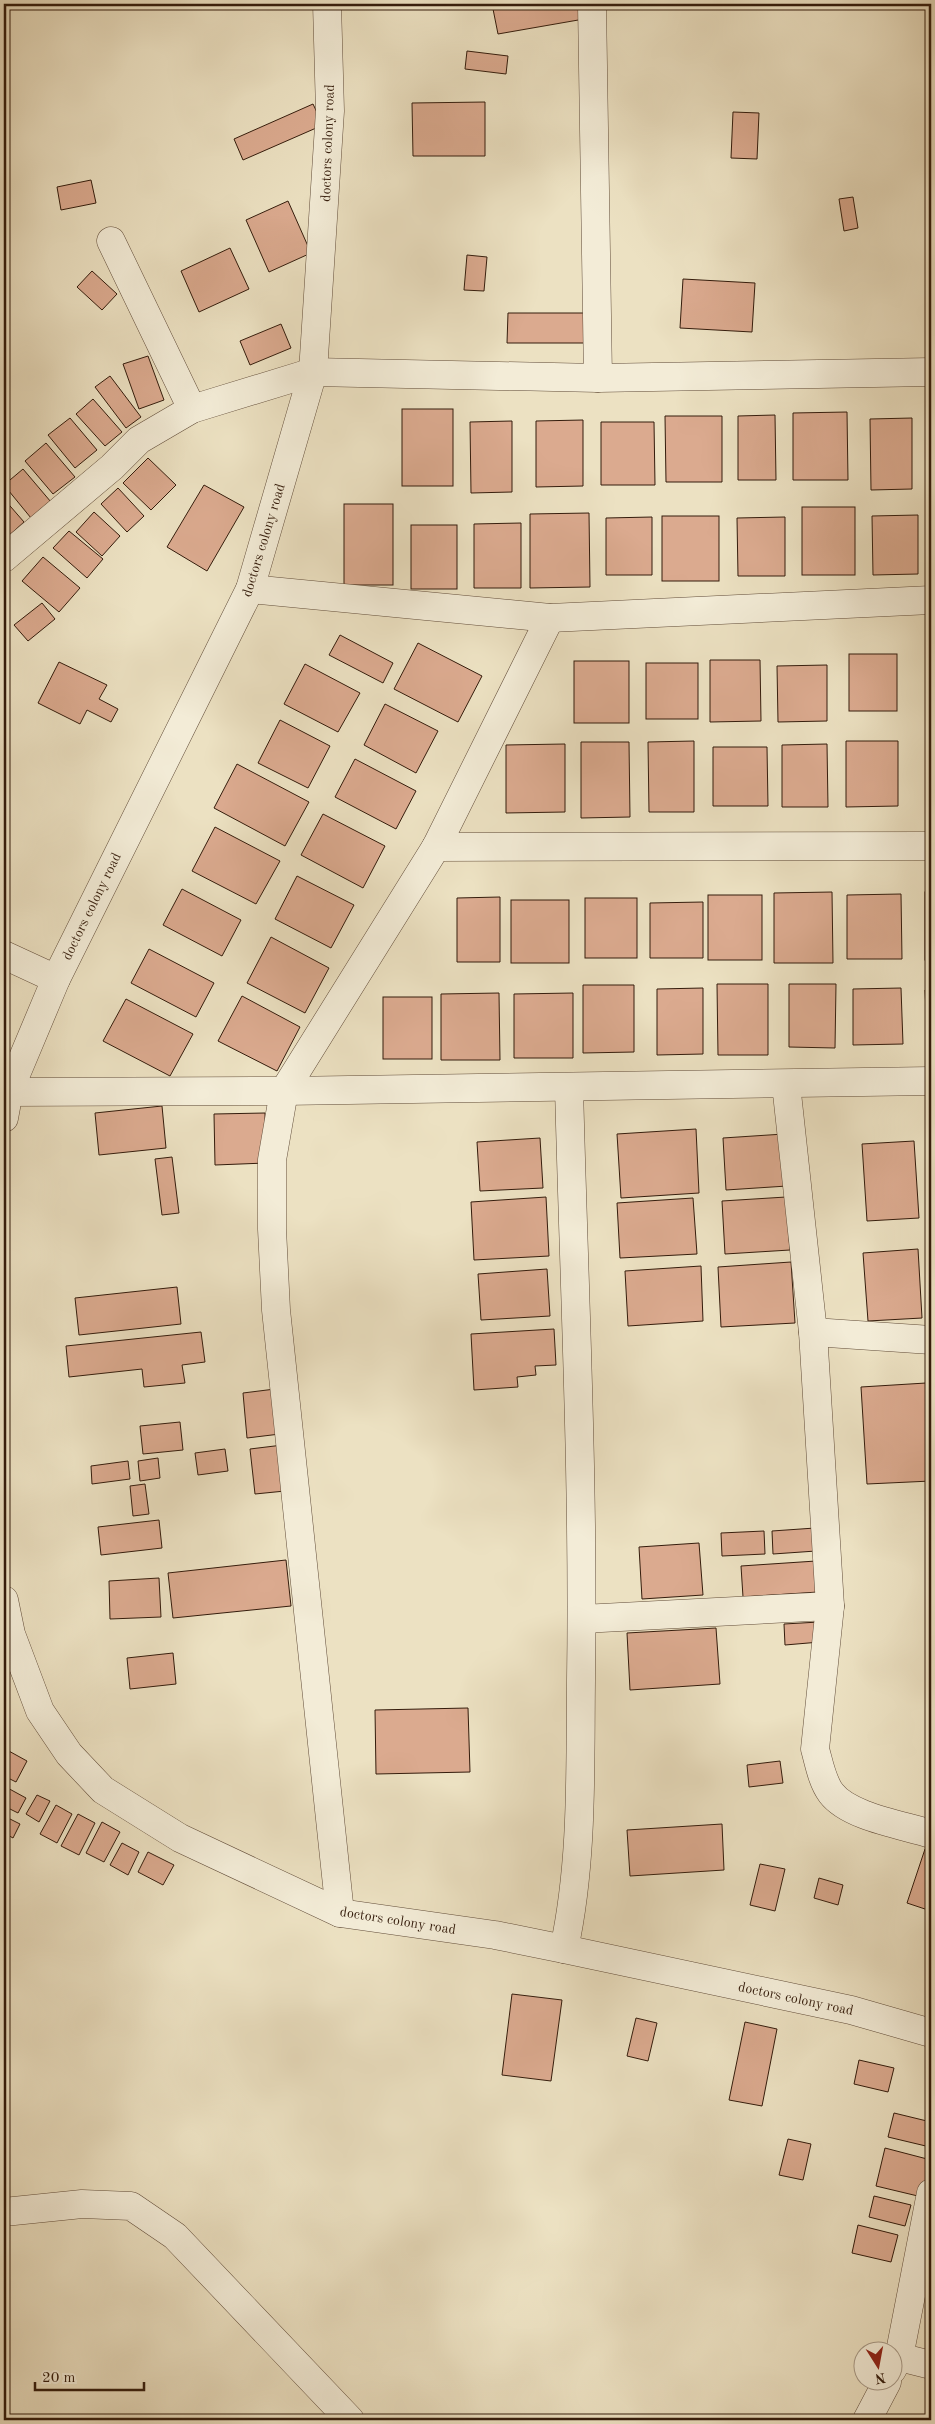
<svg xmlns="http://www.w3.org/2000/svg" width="935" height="2424" viewBox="0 0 935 2424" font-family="'Old Standard TT',serif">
<rect width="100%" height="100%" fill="#ece1c2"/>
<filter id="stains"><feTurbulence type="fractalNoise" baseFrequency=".004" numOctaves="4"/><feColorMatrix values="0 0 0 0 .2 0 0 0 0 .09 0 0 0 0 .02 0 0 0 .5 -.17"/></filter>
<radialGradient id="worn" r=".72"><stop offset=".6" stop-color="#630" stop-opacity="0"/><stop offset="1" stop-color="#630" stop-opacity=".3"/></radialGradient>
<g fill="#dbaa8f" stroke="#341c0c">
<polygon points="492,4 582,4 584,19 498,34"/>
<polygon points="467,51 508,56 506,74 465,69"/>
<polygon points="485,102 485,156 413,156 412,103"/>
<polygon points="313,104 323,125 243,160 234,139"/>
<polygon points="733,112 759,113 757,159 731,158"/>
<polygon points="91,180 96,203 61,210 57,187"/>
<polygon points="853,197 858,228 844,231 839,199"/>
<polygon points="288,201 311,253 269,272 246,220"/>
<polygon points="230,248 249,289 199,312 181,271"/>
<polygon points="467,255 487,257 484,291 464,290"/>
<polygon points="92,271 117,294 102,310 77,287"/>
<polygon points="683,279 755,283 752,332 680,328"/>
<polygon points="508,313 595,313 595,343 507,343"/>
<polygon points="281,324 291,348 250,365 240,341"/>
<polygon points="148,356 164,400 139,409 123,364"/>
<polygon points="110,376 141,417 126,428 95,387"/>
<polygon points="93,399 122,432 105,446 76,414"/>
<rect x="402" y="409" width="51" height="77"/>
<rect x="930" y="411" width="1" height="66"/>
<polygon points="847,412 848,480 793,480 793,413"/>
<polygon points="775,415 776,480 738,480 738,416"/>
<polygon points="665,416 722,416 722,482 666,482"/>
<polygon points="70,418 97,450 75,468 48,435"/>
<polygon points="912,418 912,489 871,490 870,419"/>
<polygon points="583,420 583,486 536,487 536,421"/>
<polygon points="512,421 512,492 471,493 470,422"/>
<polygon points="601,422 654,422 655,485 601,485"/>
<polygon points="46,443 75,477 53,494 25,461"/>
<polygon points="148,458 176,485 151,510 123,483"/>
<polygon points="23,469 51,502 31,518 4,485"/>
<polygon points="204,485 244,507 207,571 167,547"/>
<polygon points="118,488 144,516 127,532 101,504"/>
<polygon points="4,499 24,522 4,540"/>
<rect x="344" y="504" width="49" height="81"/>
<rect x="802" y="507" width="53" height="68"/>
<polygon points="94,512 120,536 102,556 76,532"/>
<polygon points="589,513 590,587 530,588 530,514"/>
<polygon points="918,515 918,574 873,575 872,516"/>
<rect x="662" y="516" width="57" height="65"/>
<polygon points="652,517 652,575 606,575 606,518"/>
<polygon points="785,517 785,576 738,576 737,518"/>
<polygon points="521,523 521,588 474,588 474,524"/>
<rect x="411" y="525" width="46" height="64"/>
<polygon points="69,531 103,559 87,578 53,548"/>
<polygon points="43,557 80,588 59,612 22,581"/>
<polygon points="42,603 55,619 28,641 14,625"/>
<polygon points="340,635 393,663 383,683 329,655"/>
<polygon points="418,643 482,676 458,722 394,689"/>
<rect x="849" y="654" width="48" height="57"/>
<polygon points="710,660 760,660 761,721 710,722"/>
<rect x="574" y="661" width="55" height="62"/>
<rect x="927" y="661" width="4" height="59"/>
<polygon points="59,662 107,685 99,699 118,709 111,722 87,710 80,724 38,703"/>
<rect x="646" y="663" width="52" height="56"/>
<polygon points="305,664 360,693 338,732 284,704"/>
<polygon points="827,665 827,721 778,722 777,666"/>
<polygon points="385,704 438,731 416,773 364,745"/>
<polygon points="280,720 330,746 308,788 258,763"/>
<polygon points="694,741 694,812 649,812 648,742"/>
<polygon points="846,741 898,741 898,806 846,807"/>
<polygon points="581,742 629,742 630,817 581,818"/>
<polygon points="565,744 565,812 506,813 506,745"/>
<polygon points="827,744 828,807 782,807 782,745"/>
<polygon points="713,747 767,747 768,806 713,806"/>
<rect x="930" y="748" width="1" height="54"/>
<polygon points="355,759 416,791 396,829 335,797"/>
<polygon points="237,764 309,802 285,846 214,808"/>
<polygon points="323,814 385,846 363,888 301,855"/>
<polygon points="215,827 280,861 256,904 192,871"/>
<polygon points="297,876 354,905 331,948 275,919"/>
<polygon points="182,889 241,920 222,956 163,925"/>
<polygon points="832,892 833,963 774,963 774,893"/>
<rect x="925" y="892" width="6" height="68"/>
<polygon points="901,894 902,959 847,959 847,895"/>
<rect x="708" y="895" width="54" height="65"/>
<polygon points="500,897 500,962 457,962 457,898"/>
<rect x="585" y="898" width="52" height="60"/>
<rect x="511" y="900" width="58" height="63"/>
<polygon points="703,902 703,958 650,958 650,903"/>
<polygon points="271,937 329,968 305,1013 247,983"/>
<polygon points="149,949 214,983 196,1017 131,983"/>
<polygon points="717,984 768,984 768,1055 718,1055"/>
<polygon points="789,984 836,984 835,1048 789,1047"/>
<polygon points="583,985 634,985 634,1052 583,1053"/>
<polygon points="703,988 703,1054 657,1055 657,989"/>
<polygon points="901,988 903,1044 853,1045 853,989"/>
<polygon points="925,990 931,990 931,1055 928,1055"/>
<polygon points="499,993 500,1060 441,1060 441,994"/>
<polygon points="573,993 573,1058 514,1058 514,994"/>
<polygon points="242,996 300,1027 277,1071 218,1041"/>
<rect x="383" y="997" width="49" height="62"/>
<polygon points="126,999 193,1034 170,1076 103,1041"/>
<polygon points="162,1106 166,1148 99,1155 95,1113"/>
<polygon points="265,1113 266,1163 215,1165 214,1114"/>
<polygon points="696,1129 699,1193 621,1198 617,1134"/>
<polygon points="784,1134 787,1186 726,1190 723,1138"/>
<polygon points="540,1138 543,1188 480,1191 477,1142"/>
<polygon points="914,1141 919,1218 867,1221 862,1144"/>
<polygon points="172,1157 179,1213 162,1215 155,1159"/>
<polygon points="546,1197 549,1256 474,1260 471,1202"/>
<polygon points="786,1197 790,1250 725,1254 722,1201"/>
<polygon points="693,1198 697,1254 620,1258 617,1203"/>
<polygon points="918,1249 922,1318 868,1321 863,1253"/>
<polygon points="791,1262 795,1323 721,1327 718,1267"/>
<polygon points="701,1266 703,1321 628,1326 625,1271"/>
<polygon points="547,1269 550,1316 481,1320 478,1274"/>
<polygon points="177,1287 181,1324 79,1335 75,1298"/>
<polygon points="554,1329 556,1365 535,1366 536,1375 517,1377 518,1387 474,1390 471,1334"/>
<polygon points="201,1332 205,1362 182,1365 185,1383 144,1387 142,1369 69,1377 66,1346"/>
<polygon points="926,1383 931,1481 867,1484 861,1387"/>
<polygon points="275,1389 280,1434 247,1438 243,1393"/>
<polygon points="180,1422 183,1450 143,1454 140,1426"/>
<polygon points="291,1444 295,1490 255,1494 250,1449"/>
<polygon points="225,1449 228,1471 198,1475 195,1453"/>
<polygon points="158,1458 160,1478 140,1481 138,1461"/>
<polygon points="128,1461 130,1479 92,1484 91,1466"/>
<polygon points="145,1484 149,1514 133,1516 130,1486"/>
<polygon points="159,1520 162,1548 101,1555 98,1527"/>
<polygon points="815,1528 816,1551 773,1554 772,1531"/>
<polygon points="764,1531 765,1554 722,1556 721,1533"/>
<polygon points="699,1543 703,1595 642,1599 639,1547"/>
<polygon points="286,1560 291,1606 173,1618 168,1573"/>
<polygon points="816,1561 818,1592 743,1597 741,1566"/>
<polygon points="159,1578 161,1617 110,1619 109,1581"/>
<polygon points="819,1622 820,1642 785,1645 784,1624"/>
<polygon points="716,1628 720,1684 630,1690 627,1633"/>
<polygon points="173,1653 176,1684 130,1689 127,1658"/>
<polygon points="468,1708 470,1772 376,1774 375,1710"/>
<polygon points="7,1750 27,1761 16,1782 4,1776 4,1756"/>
<polygon points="780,1761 783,1783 749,1787 747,1765"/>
<polygon points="4,1786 26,1798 18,1813 4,1806"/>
<polygon points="37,1795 50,1801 39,1822 26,1814"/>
<polygon points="56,1805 72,1814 57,1843 40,1834"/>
<polygon points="78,1814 95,1823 79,1855 61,1846"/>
<polygon points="4,1816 20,1824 13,1838 4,1833"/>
<polygon points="102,1822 120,1832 104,1862 86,1853"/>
<polygon points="722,1824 724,1870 630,1876 627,1830"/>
<polygon points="122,1843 139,1852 128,1875 110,1865"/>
<polygon points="925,1849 931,1851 931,1911 907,1903"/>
<polygon points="148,1852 174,1865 163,1885 138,1872"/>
<polygon points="760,1864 785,1869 775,1911 750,1905"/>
<polygon points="819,1878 843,1885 838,1905 814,1898"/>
<polygon points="512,1994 562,2000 551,2081 502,2075"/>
<polygon points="636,2018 657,2023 648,2061 627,2056"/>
<polygon points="745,2022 777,2029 762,2106 729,2100"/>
<polygon points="859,2060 894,2068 888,2092 854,2084"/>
<polygon points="894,2113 931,2122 930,2147 888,2137"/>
<polygon points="788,2139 811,2144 803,2180 779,2175"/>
<polygon points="885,2148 931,2160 922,2197 876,2186"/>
<polygon points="874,2196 911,2205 905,2226 869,2217"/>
<polygon points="858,2225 898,2235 891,2262 852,2253"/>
</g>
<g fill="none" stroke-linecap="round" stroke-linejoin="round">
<defs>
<g id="minor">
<polyline points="592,4 598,378"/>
<polyline points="111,241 192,409"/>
<polyline points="4,558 112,467 139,440 192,409 313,372 598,378 931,372"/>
<polyline points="250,589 550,618 931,600"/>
<polyline points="436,847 931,846"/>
<polyline points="4,955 56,979"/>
<path d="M786,1084L813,1332L830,1606L815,1749C819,1763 822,1781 831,1793C849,1817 903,1825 931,1834"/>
<polyline points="4,1092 284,1091 931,1081"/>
<polyline points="4,1118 9,1091 56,979 250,589 313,372 330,111 327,4"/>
<polyline points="813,1332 931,1340"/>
<polyline points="4,1600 11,1634 40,1711 69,1754 103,1790 180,1838 340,1913 495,1935 564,1949 851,2010 931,2033"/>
<polyline points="582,1619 830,1606"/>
<polyline points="340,1913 276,1310 272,1229 272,1160 284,1091 436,847 550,618"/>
<path d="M564,1949C583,1861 580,1770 581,1681C584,1483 574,1285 569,1087"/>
<polyline points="4,2212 82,2204 131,2206 175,2236 350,2420"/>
<polyline points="899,2357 931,2365"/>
<polyline points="892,2370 899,2357 931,2193"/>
<polyline points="867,2420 887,2382"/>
</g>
</defs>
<use href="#minor" stroke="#624d3a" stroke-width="29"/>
<use href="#minor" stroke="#f3ecd7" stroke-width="28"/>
</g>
<g text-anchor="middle" stroke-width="5" stroke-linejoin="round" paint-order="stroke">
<g font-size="14" fill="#341c0c" stroke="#f3ecd7">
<text transform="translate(327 143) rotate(-88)" y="5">doctors colony road</text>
<text transform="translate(263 540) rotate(-73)" y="5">doctors colony road</text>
<text transform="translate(91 906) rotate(-64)" y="5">doctors colony road</text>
<text transform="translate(398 1920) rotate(9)" y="5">doctors colony road</text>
<text transform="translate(796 1998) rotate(12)" y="5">doctors colony road</text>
</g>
</g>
<rect width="935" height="2424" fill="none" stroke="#ece1c2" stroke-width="20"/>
<rect x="5" y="5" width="925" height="2414" fill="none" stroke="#341c0c" stroke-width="2.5"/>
<rect x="10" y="10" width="915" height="2404" fill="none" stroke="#341c0c"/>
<g transform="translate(878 2366) rotate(169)"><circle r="24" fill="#f3ecd7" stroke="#a79986"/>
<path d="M0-4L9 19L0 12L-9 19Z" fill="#8f2418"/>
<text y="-8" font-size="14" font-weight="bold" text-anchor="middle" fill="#341c0c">N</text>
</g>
<path d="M35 2382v8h109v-8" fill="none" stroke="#341c0c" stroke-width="2.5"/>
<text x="42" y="2382" font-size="15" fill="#341c0c" stroke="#f3ecd7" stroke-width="4" paint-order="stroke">20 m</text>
<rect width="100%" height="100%" filter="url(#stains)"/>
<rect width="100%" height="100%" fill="url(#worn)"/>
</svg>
